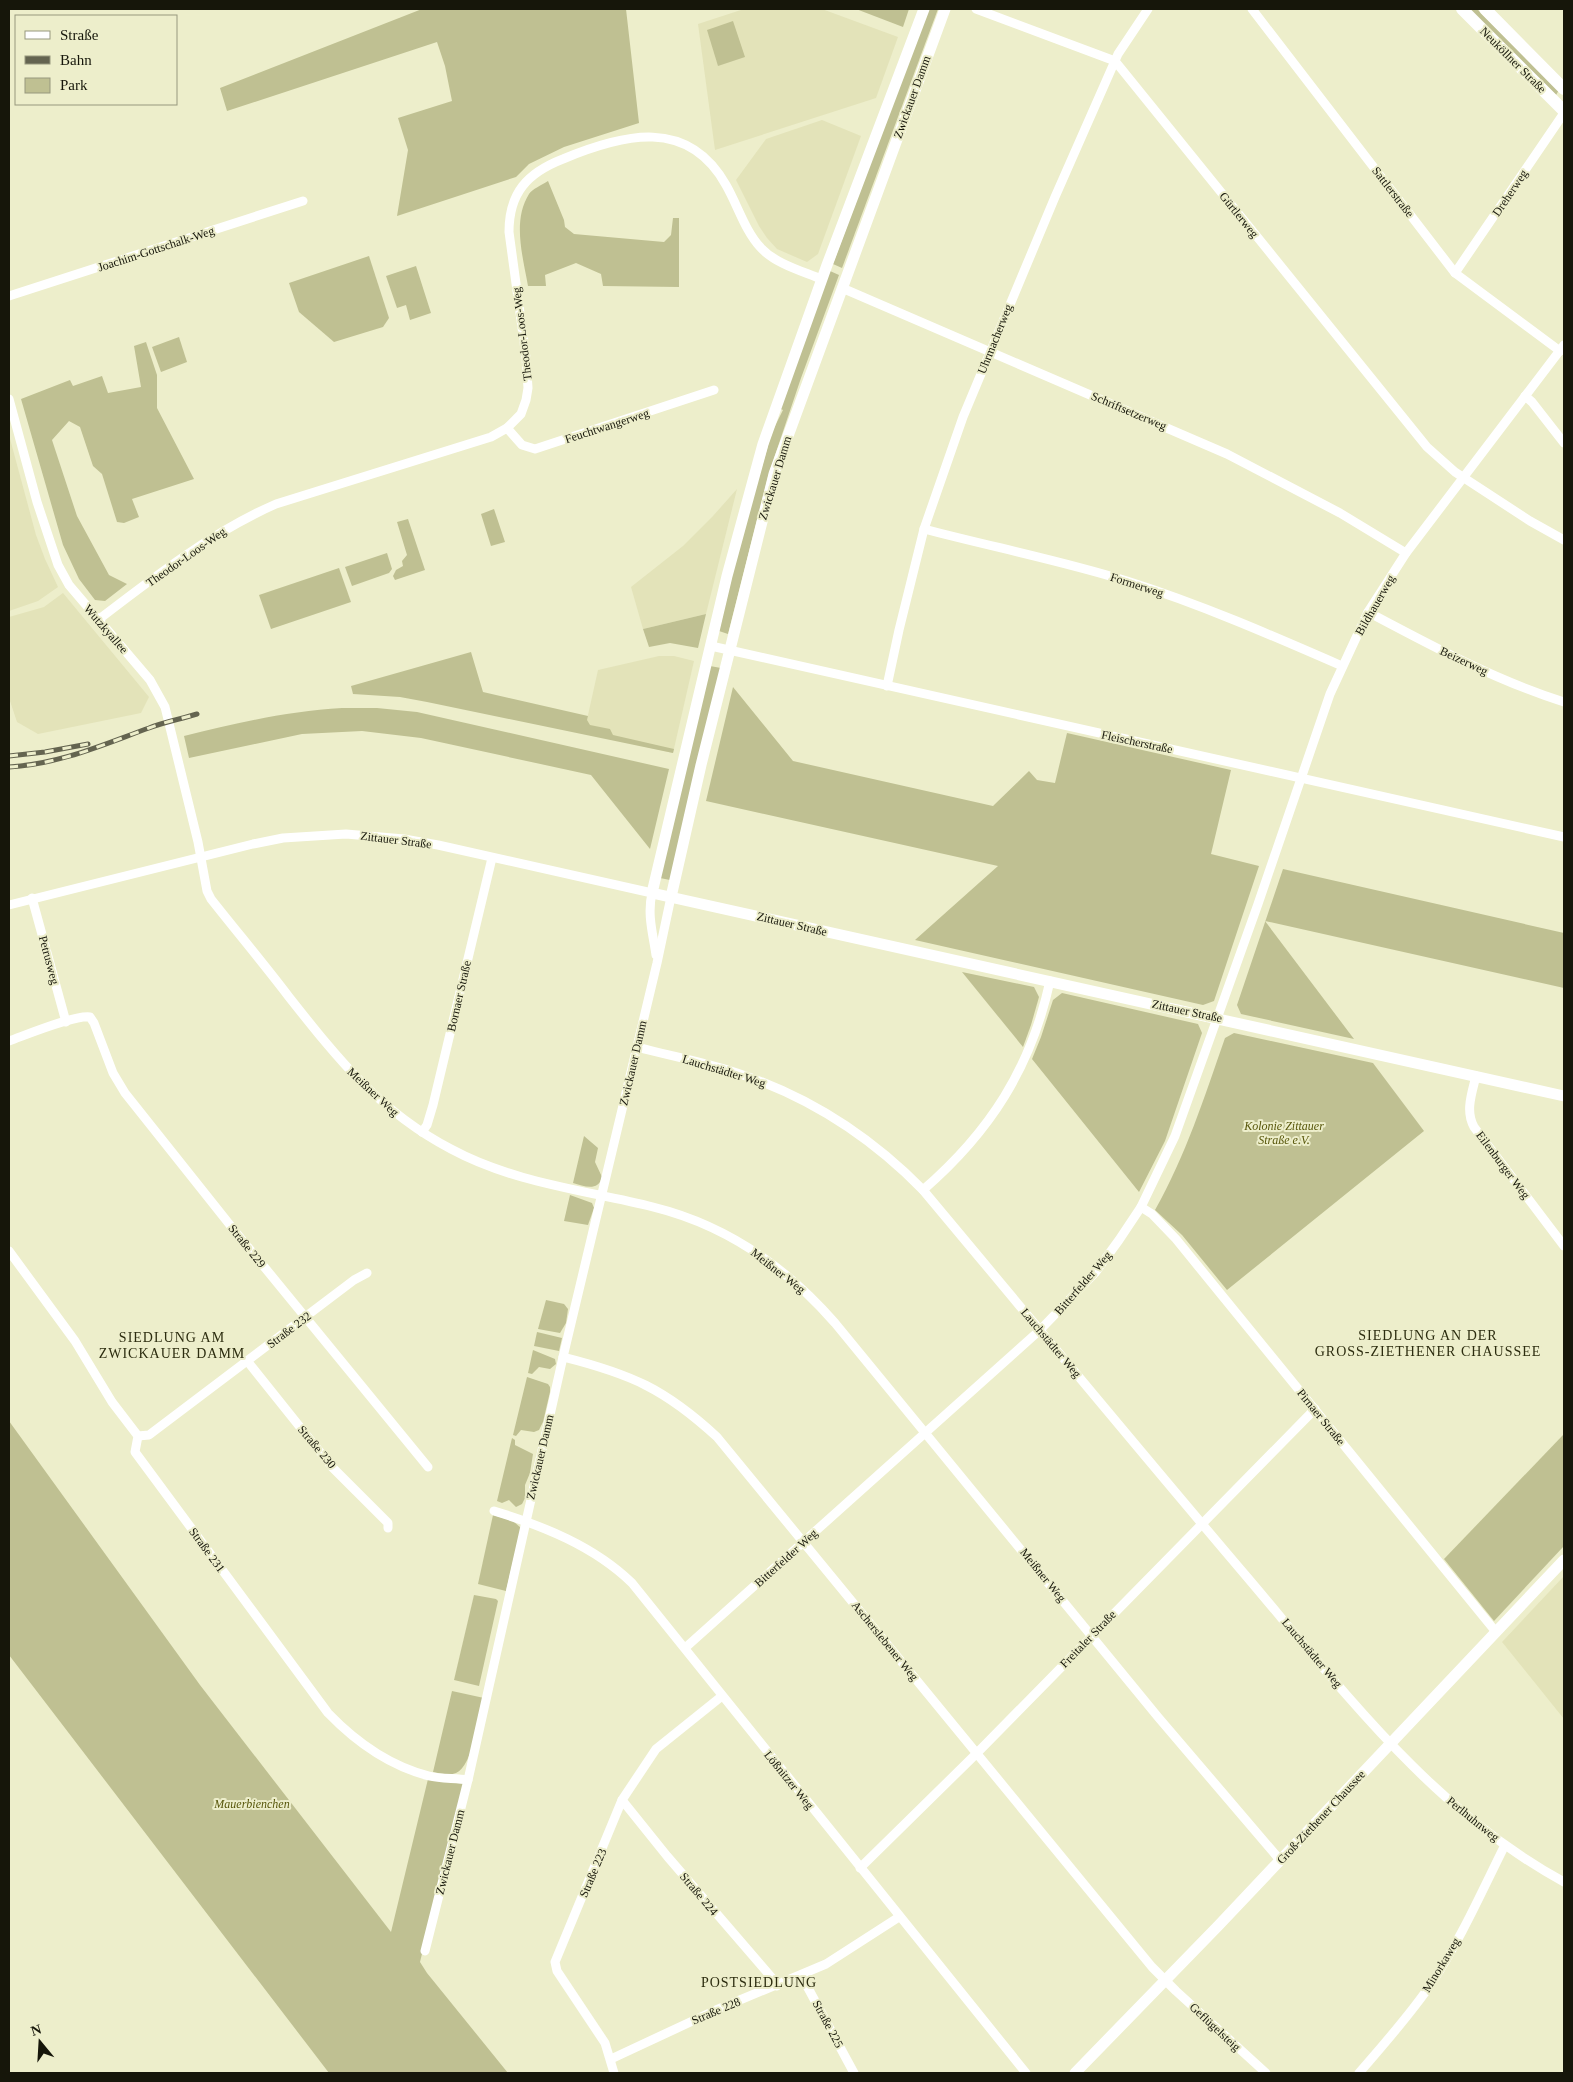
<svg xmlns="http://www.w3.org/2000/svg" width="1573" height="2082" viewBox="0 0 1573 2082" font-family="'Times New Roman',serif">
<rect width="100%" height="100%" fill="#edeecb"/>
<g fill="#e3e3b9">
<polygon points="744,9 822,9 898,37 876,98 715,150 698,24"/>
<polygon points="822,120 861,136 818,254 807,262 777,249 767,238 759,226 736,180 766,139"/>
<polygon points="9,435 36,535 45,559 58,587 38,601 9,611"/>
<polygon points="737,489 706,614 643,629 631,587 683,546 713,516"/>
<polygon points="63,593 149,697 141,713 38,734 17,722 9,698 9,617 44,607"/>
<polygon points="659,656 674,656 694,661 673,753 584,733 598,670"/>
<polygon points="1564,1576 1564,1719 1502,1642"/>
</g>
<g fill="#bfc092">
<polygon points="422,9 626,9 639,123 564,147 529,164 516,177 397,216 408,150 398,118 452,101 445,66 437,42 227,111 220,88"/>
<polygon points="856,9 909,9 903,27"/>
<polygon points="928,9 938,9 842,268 833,264"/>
<polygon points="1469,9 1477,9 1559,90 1556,95"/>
<polygon points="733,21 745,57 718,66 707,30"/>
<path d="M548,181L564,220L565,227L574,234L664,242L671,235L673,218H679V287L603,286L601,274L576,263L545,275L546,286H528C523,257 512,221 529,194C532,189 542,185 548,181Z"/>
<polygon points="369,256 389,318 383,327 334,342 299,312 289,283"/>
<polygon points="416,266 431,313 410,320 406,305 397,308 386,276"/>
<polygon points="830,271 839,275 801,378 769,473 728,634 719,631 740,542 772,432 783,410 779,408"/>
<polygon points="179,337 187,362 161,372 152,347"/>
<polygon points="146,342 157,375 157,408 194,479 132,499 139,517 124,523 117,522 102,474 93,466 80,427 69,421 52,440 77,516 109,575 127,584 105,601 95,600 79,579 63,545 21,399 70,380 73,386 102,376 108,393 141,387 134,346"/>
<polygon points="494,509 505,542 491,546 481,514"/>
<polygon points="408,519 425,570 395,580 393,576 396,570 403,566 402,561 407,555 397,522"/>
<polygon points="387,553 392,569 389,573 352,586 345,567"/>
<polygon points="339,568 351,602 271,629 259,595"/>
<polygon points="706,614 698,648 670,643 649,647 643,629"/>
<polygon points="471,652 483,692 588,716 587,720 590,725 610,729 613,735 674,749 673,753 427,702 400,697 353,694 351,686"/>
<polygon points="710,666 721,668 670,880 660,878"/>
<polygon points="733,687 793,761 993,806 1029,771 1037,780 1055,783 1067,733 1231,770 1211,854 1259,866 1214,1001 1203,1005 915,940 998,866 706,801"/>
<path d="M342,708H377L417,712L669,769L650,849L591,775L421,738L362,731L302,734L189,758L184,736C237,723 288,711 342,708Z"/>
<polygon points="1283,869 1564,933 1564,988 1265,921 1354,1039 1241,1014 1237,1005"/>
<polygon points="962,972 1034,987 1039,997 1031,1025 1023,1047"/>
<polygon points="1062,993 1198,1024 1202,1033 1165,1141 1139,1192 1032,1059 1041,1037 1053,1000"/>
<path d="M1234,1033L1373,1063L1424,1131L1227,1290L1182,1235L1155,1210C1186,1155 1204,1098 1225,1038Z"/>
<path d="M584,1136L598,1148L595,1162L602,1177C598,1192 584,1186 573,1183Z"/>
<polygon points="570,1195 592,1203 594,1208 588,1225 564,1221"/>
<polygon points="546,1300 564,1304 568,1309 566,1323 560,1333 538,1329"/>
<polygon points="537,1332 562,1338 559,1351 534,1346"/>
<polygon points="533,1350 555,1359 556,1364 550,1369 539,1367 532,1374 528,1373"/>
<polygon points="527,1377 548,1384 550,1387 550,1392 543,1422 539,1430 534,1432 521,1430 516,1436 513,1435"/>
<polygon points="9,1421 200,1685 391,1932 428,1779 464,1782 420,1962 427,1973 508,2073 329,2073 9,1655"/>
<polygon points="1563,1435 1564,1546 1494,1621 1444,1559"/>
<polygon points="512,1438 515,1440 515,1445 533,1454 530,1473 525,1485 525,1498 522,1504 516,1507 509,1500 502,1503 497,1501"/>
<polygon points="493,1515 513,1521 521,1528 506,1591 478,1584"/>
<polygon points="474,1595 496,1599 498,1601 479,1686 454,1680"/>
<path d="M452,1691L484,1698C479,1715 473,1766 456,1773C449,1776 440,1773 433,1772Z"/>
</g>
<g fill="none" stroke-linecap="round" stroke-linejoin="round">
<g stroke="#fff" stroke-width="9">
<polyline points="976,9 1115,61 1427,447 1455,472 1530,521 1564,540"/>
<polyline points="1252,9 1455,273 1560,351"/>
<polyline points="1455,273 1564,113"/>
<polyline points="842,288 1227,454 1340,513 1406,553"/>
<polyline points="9,296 303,201"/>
<polyline points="1525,396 1532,402 1564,443"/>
<path d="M9,399L37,502L58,565L69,585L150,680L165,707L198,842L207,891L211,899C237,932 264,964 289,997C338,1059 380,1112 451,1149C514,1183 585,1190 653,1207C726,1225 787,1268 835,1323L1158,1717L1280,1860"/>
<polyline points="507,428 522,445 535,449 714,390"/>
<path d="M924,529C992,547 1060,560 1127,581C1200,604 1271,635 1342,666"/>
<path d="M1368,612C1432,646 1495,680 1564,702"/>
<path d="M98,620C154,577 212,532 276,504L491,437L507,428L521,414L526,400L528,388L526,357L509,232C509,193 527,173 563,159C623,134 688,117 726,185C738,206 745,231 761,248C776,264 802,271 821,279"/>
<polyline points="711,646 1564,837"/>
<polyline points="887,686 899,630 924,529 963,417 1055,197 1118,54 1148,9"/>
<polyline points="32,898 66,1022"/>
<path d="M9,905L253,844L283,838L346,834L404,839L438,845L652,893C647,915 653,934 656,955"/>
<path d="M9,1041C26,1035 74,1015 90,1017L94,1023L113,1073L125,1093L234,1230L428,1467"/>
<path d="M637,1047C670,1056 704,1062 737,1073C808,1096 871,1137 923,1190C1031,1319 1138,1449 1247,1577C1342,1689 1433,1811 1564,1882"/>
<path d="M1476,1076C1472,1093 1465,1111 1474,1127L1564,1246"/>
<polyline points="422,1132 427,1125 433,1105 492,858"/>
<path d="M923,1190C990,1132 1031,1068 1050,981"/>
<polyline points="1141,1207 1152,1214 1176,1239 1496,1632"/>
<path d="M9,1251L75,1341L112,1402L138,1436L135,1452L328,1713C355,1741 390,1766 429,1776C441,1779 455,1778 468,1780"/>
<path d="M563,1357C631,1374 665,1389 717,1437L1152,1967L1176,1991L1266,2073"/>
<polyline points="248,1362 332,1467 388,1523 388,1528"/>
<polyline points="138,1436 149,1435 354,1280 367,1273"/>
<path d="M494,1511C543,1526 594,1546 632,1583L1026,2073"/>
<polyline points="685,1648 1040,1330 1095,1273 1119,1240 1141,1207 1175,1136 1258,904 1330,694 1368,612 1406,553 1564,345"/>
<polyline points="622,1800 667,1856 772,1978 777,1986"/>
<polyline points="860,1868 977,1753 1315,1409"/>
<polyline points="425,1951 468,1780 563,1357 657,963 671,897"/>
<polyline points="801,1975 854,2073"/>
<polyline points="611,2059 716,2010 826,1964 899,1917"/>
<polyline points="614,2073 605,2043 557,1971 555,1962 622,1800 656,1749 722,1696"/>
<path d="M1359,2073C1384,2044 1410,2015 1431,1984C1460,1941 1482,1891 1505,1845"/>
</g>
<g stroke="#fff" stroke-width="11">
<polyline points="924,9 827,265 763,444 727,576 652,893 1564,1096"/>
<polyline points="671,897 701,765 774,474 945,9"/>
<polyline points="1075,2073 1218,1926 1564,1560"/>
</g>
<g stroke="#fff" stroke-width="12">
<polyline points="1462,9 1564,111"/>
<polyline points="1485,9 1564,89"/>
</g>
<defs>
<g id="rail">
<polyline points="9,756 45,752 88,744"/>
<path d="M9,767C60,764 102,745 149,728C164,722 181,719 197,714"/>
</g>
</defs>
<use href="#rail" stroke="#646450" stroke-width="5"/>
<use href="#rail" stroke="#edeecb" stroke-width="3" stroke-dasharray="9" stroke-linecap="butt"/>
</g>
<g text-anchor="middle" stroke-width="4" stroke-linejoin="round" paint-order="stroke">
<g font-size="12" fill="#16160a" stroke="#edeecb">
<text transform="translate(1513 60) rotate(45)" y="4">Neuköllner Straße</text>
<text transform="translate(912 97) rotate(-70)" y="4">Zwickauer Damm</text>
<text transform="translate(1393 192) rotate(52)" y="4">Sattlerstraße</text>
<text transform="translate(1510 193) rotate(-56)" y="4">Dreherweg</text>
<text transform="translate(1239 215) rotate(51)" y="4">Gürtlerweg</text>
<text transform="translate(156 249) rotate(-18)" y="4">Joachim-Gottschalk-Weg</text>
<text transform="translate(522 334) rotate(-97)" y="4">Theodor-Loos-Weg</text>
<text transform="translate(995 339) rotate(-68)" y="4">Uhrmacherweg</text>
<text transform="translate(1129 411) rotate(23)" y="4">Schriftsetzerweg</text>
<text transform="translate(607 426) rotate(-18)" y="4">Feuchtwangerweg</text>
<text transform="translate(775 478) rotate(-73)" y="4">Zwickauer Damm</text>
<text transform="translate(186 557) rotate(-35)" y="4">Theodor-Loos-Weg</text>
<text transform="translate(1137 585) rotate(18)" y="4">Formerweg</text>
<text transform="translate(1375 605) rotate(-60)" y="4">Bildhauerweg</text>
<text transform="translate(106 629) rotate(49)" y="4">Wutzkyallee</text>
<text transform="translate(1464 661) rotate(25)" y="4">Beizerweg</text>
<text transform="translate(1137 742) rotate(12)" y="4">Fleischerstraße</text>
<text transform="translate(396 840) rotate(7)" y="4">Zittauer Straße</text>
<text transform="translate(792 924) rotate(13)" y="4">Zittauer Straße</text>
<text transform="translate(49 960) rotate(75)" y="4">Petrusweg</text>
<text transform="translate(459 996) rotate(-77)" y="4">Bornaer Straße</text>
<text transform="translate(1187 1011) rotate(12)" y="4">Zittauer Straße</text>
<text transform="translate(633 1063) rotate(-77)" y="4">Zwickauer Damm</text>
<text transform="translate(724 1071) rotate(17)" y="4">Lauchstädter Weg</text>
<text transform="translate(373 1092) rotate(43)" y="4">Meißner Weg</text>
<text transform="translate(1503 1165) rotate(53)" y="4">Eilenburger Weg</text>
<text transform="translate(247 1246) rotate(51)" y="4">Straße 229</text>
<text transform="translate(778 1271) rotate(38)" y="4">Meißner Weg</text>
<text transform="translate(1083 1283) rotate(-49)" y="4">Bitterfelder Weg</text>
<text transform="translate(289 1330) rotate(-37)" y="4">Straße 232</text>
<text transform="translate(1051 1343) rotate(50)" y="4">Lauchstädter Weg</text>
<text transform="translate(1321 1417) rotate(51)" y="4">Pirnaer Straße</text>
<text transform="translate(317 1447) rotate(50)" y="4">Straße 230</text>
<text transform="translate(540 1457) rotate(-77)" y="4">Zwickauer Damm</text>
<text transform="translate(207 1550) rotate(54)" y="4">Straße 231</text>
<text transform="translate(786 1558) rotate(-42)" y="4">Bitterfelder Weg</text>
<text transform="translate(1043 1575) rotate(51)" y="4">Meißner Weg</text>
<text transform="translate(1088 1639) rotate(-46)" y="4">Freitaler Straße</text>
<text transform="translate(885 1641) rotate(51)" y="4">Ascherslebener Weg</text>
<text transform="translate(1312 1653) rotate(50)" y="4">Lauchstädter Weg</text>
<text transform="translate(789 1780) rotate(51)" y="4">Lößnitzer Weg</text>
<text transform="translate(1321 1817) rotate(-47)" y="4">Groß-Ziethener Chaussee</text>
<text transform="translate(1473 1819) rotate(39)" y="4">Perlhuhnweg</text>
<text transform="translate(450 1852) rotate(-76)" y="4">Zwickauer Damm</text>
<text transform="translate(593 1873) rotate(-67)" y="4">Straße 223</text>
<text transform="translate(699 1894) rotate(50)" y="4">Straße 224</text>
<text transform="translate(1441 1965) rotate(-59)" y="4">Minorkaweg</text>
<text transform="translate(716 2011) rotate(-23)" y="4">Straße 228</text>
<text transform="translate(828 2024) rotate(62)" y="4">Straße 225</text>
<text transform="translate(1215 2027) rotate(43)" y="4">Geflügelsteig</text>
</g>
<g font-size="12" font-style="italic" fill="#57560a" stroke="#edeecb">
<text x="1284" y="1130">Kolonie Zittauer<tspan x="1284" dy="14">Straße e.V.</tspan></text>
<text x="252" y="1808">Mauerbienchen</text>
</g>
<g font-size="14" letter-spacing="1" fill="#2c2c0f" stroke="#edeecb">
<text x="1428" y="1340">SIEDLUNG AN DER<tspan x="1428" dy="16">GROSS-ZIETHENER CHAUSSEE</tspan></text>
<text x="172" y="1342">SIEDLUNG AM<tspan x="172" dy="16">ZWICKAUER DAMM</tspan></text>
<text x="759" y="1987">POSTSIEDLUNG</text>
</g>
</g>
<rect width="1573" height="2082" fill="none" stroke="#16160a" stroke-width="20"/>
<rect x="15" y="15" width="162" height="90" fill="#edeecb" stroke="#97987e"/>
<rect x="25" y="31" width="25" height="8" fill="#ffffff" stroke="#97987e"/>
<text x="60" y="40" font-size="15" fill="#16160a">Straße</text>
<rect x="25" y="56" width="25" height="8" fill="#646450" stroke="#97987e"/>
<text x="60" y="65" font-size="15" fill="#16160a">Bahn</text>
<rect x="25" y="78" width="25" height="15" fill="#bfc092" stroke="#97987e"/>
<text x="60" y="90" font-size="15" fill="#16160a">Park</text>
<g transform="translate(40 2042) rotate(342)" stroke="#edeecb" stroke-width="4" paint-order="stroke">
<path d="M0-4L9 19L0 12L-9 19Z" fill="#16160a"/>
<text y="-8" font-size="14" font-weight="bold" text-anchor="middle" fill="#16160a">N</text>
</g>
</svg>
